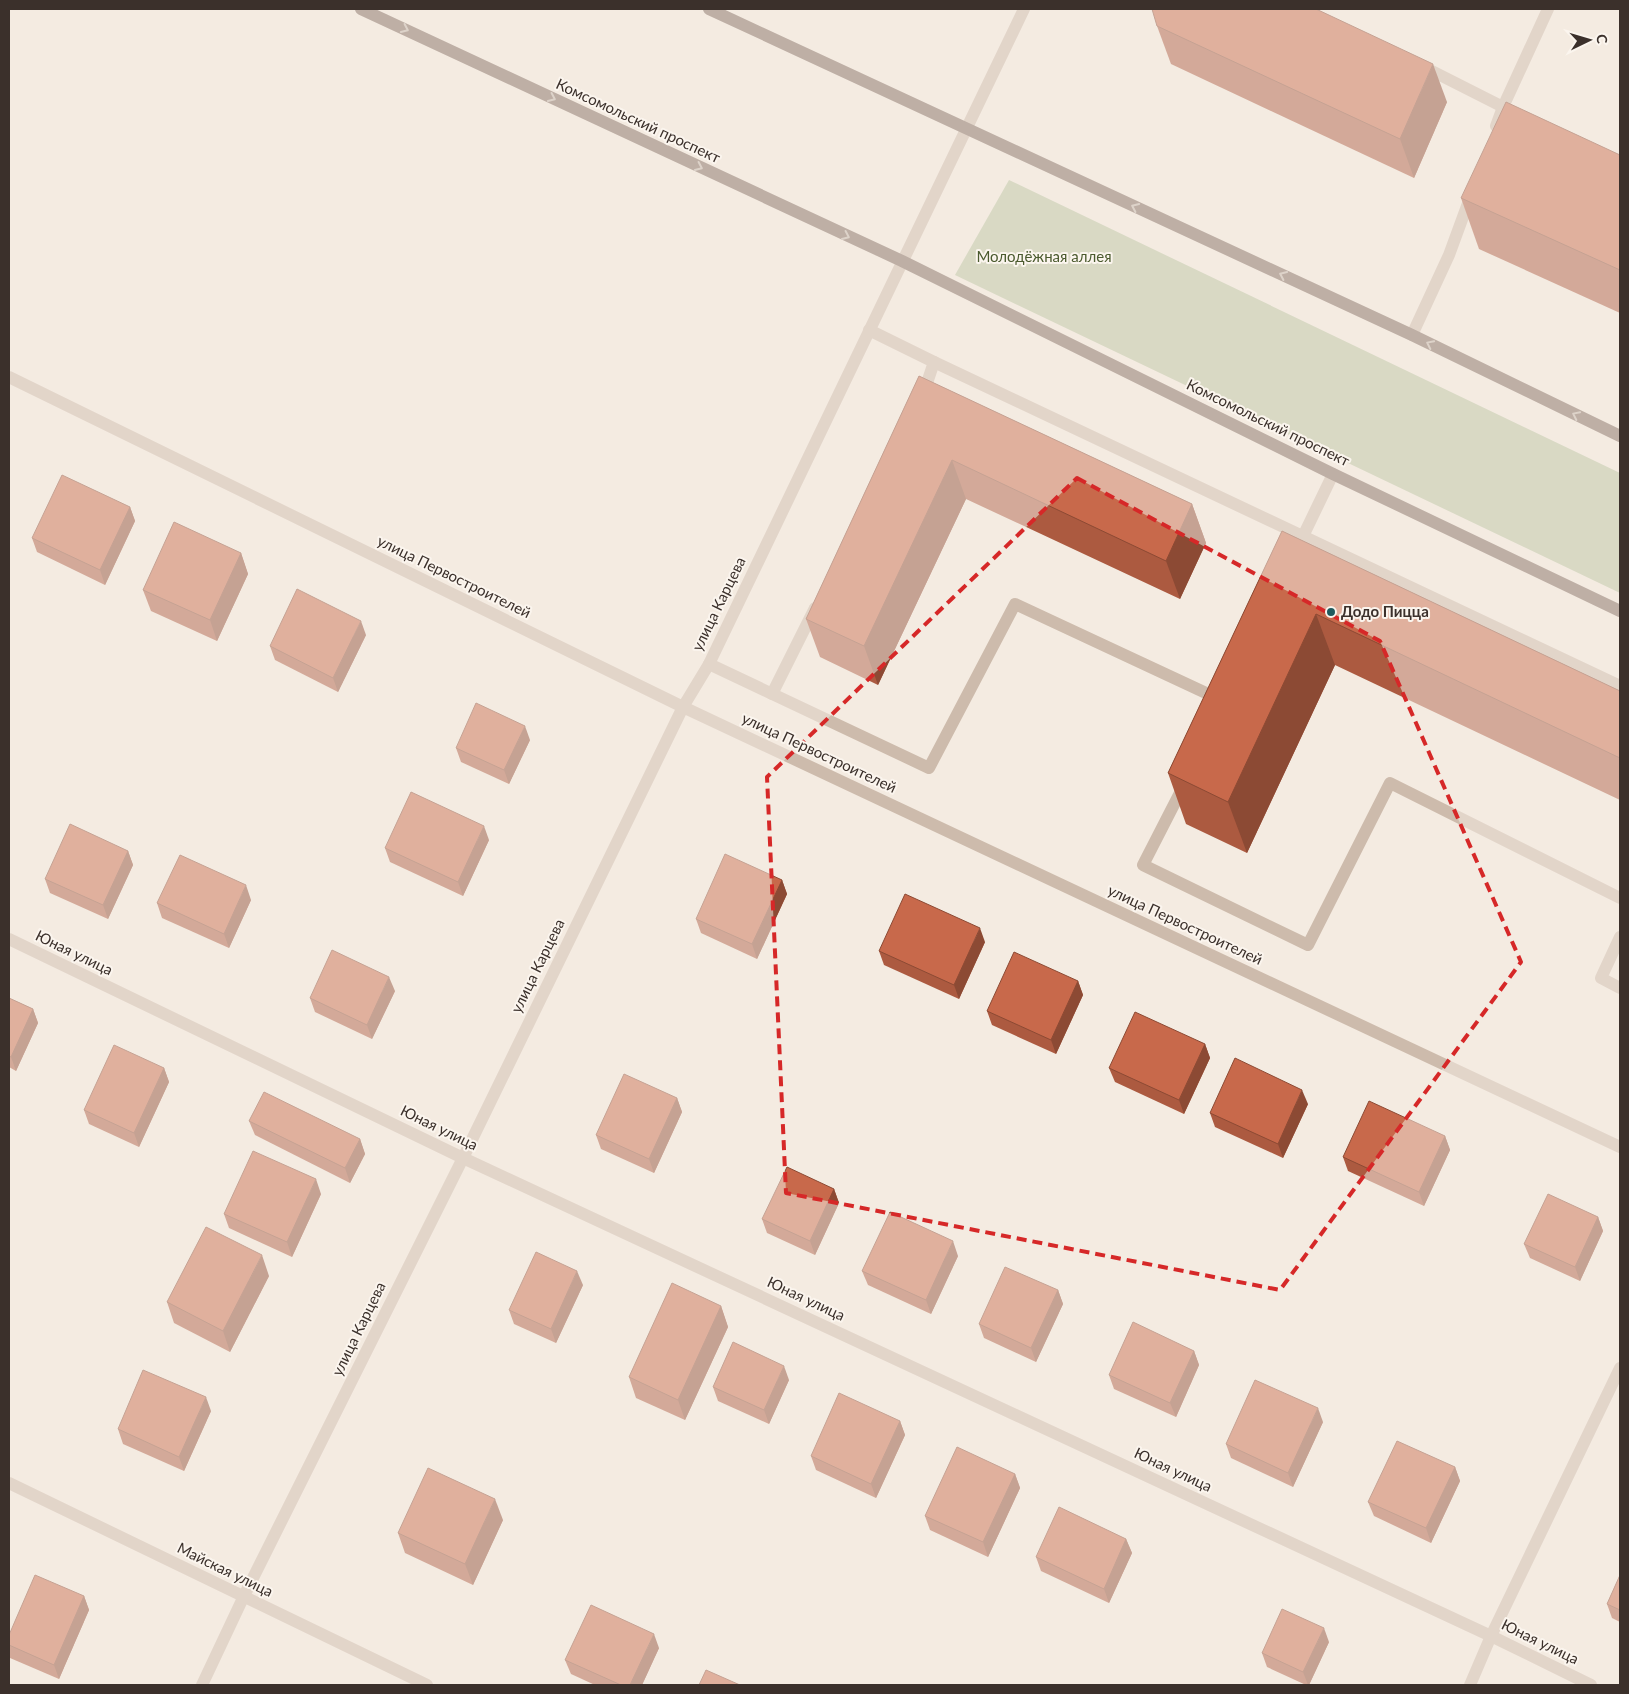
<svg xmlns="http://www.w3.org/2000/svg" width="1629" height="1694" viewBox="0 0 1629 1694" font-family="Lato,sans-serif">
<rect width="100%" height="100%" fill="#f4ebe1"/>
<polygon fill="#b8c4a0" points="1009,180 1620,473 1620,593 955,275"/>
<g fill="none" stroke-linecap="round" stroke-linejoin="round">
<g stroke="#cdbbac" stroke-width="12">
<polyline points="1422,66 1509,110"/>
<polyline points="1496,126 1503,107 1548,9"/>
<polyline points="869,330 934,362 928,380 920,395"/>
<polyline points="1412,335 1449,255 1471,195"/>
<polyline points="934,362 1620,686"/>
<polyline points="9,377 683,707 1620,1147"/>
<polyline points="1294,555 1333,474"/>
<polyline points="709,664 929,768 1015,604 1221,700"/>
<polyline points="772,694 815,608"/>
<polyline points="1184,785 1143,865 1308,945 1390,783 1620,898"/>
<polyline points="1620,937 1601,978 1620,988"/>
<polyline points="9,939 463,1158 1491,1636 1591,1685"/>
<polyline points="9,1483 427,1685"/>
<polyline points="202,1685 243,1598 463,1158 683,707 709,664 1024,9"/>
<polyline points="1470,1685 1491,1636 1620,1368"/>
</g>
<g stroke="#7d675c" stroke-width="12">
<polyline points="361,9 902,261 1333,474 1620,611"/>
<polyline points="709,9 1412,335 1620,436"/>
</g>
</g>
<g fill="#ac5a40">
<polygon points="1157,26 1447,102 1414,178 1171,64"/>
<polygon points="1620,155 1620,313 1479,249 1461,198"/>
<polygon points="919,376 1192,504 1206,543 1180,599 966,499 878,685 820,657 806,619"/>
<polygon points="130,507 135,521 105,585 37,552 32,538"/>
<polygon points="1282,531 1620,691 1620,800 1335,665 1247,853 1186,824 1168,773"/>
<polygon points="241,553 248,574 217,641 151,611 143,590"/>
<polygon points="366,635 338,692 275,660 270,646"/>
<polygon points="530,740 509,784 461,762 456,748"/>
<polygon points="489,840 463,896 390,862 385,848"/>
<polygon points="128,851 133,865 108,919 50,893 45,879"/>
<polygon points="782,880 787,894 757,959 701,933 696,919"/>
<polygon points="251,900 229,948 162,918 157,903"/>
<polygon points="985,942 959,999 884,965 879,951"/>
<polygon points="1078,981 1083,995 1056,1054 992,1025 987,1011"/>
<polygon points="395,991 372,1039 315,1012 310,998"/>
<polygon points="9,998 33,1009 38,1023 16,1071 9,1067"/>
<polygon points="1205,1044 1210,1058 1184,1114 1115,1082 1109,1068"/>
<polygon points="164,1068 169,1082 139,1147 89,1124 84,1110"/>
<polygon points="677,1098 682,1112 654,1173 601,1149 596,1135"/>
<polygon points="1308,1104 1283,1158 1215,1127 1210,1113"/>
<polygon points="249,1121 360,1139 365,1154 350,1183 255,1135"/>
<polygon points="1445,1136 1450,1150 1424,1206 1348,1171 1343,1157"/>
<polygon points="834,1189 839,1203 815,1255 767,1233 762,1219"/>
<polygon points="321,1194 292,1257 229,1228 224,1214"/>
<polygon points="1598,1217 1603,1231 1580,1281 1530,1258 1524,1244"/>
<polygon points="958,1256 931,1314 868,1285 862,1271"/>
<polygon points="269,1276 230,1352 174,1323 167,1302"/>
<polygon points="583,1285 556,1343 514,1324 509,1310"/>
<polygon points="1058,1290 1063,1304 1036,1362 984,1338 979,1324"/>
<polygon points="721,1306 728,1327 685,1420 636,1398 629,1377"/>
<polygon points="1194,1351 1199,1365 1176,1417 1114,1389 1109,1375"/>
<polygon points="789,1380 769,1424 718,1401 713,1387"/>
<polygon points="211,1411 184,1471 123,1444 118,1429"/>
<polygon points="900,1421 905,1435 876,1498 816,1470 811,1456"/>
<polygon points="1323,1422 1293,1487 1231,1458 1226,1444"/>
<polygon points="1455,1467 1460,1481 1431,1543 1374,1516 1368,1502"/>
<polygon points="1015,1474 1020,1488 988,1557 930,1530 925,1516"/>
<polygon points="503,1520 473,1585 405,1553 398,1533"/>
<polygon points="1126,1539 1132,1553 1109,1603 1041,1571 1036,1557"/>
<polygon points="1620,1575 1620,1622 1612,1618 1607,1604"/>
<polygon points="84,1596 89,1610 59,1679 10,1658 9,1653 9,1635"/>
<polygon points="1329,1642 1309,1685 1306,1685 1267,1667 1262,1653"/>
<polygon points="659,1648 642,1685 595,1685 571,1674 565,1660"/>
</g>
<g fill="#8c4a34">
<polygon points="1433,64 1447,102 1414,178 1400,139"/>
<polygon points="952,460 966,499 878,685 864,646"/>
<polygon points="1192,504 1206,543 1180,599 1166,561"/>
<polygon points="130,507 135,521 105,585 100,570"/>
<polygon points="241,553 248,574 217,641 210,620"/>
<polygon points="1316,614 1335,665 1247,853 1228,802"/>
<polygon points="361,621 366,635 338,692 333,678"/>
<polygon points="525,726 530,740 509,784 504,770"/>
<polygon points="484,826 489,840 463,896 458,882"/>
<polygon points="128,851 133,865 108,919 103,905"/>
<polygon points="782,880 787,894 757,959 752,944"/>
<polygon points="246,885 251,900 229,948 224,934"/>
<polygon points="980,928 985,942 959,999 954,985"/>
<polygon points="389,977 395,991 372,1039 367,1025"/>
<polygon points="1078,981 1083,995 1056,1054 1051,1040"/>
<polygon points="33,1009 38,1023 16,1071 11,1057"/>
<polygon points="1205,1044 1210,1058 1184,1114 1179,1100"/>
<polygon points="164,1068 169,1082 139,1147 134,1133"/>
<polygon points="1302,1090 1308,1104 1283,1158 1278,1144"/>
<polygon points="677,1098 682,1112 654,1173 649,1159"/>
<polygon points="1445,1136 1450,1150 1424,1206 1419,1192"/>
<polygon points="360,1139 365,1154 350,1183 345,1168"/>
<polygon points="316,1179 321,1194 292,1257 287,1242"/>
<polygon points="834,1189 839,1203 815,1255 810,1241"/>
<polygon points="1598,1217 1603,1231 1580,1281 1575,1267"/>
<polygon points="953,1241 958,1256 931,1314 926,1300"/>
<polygon points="262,1255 269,1276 230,1352 223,1331"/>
<polygon points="577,1271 583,1285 556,1343 551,1329"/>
<polygon points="1058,1290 1063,1304 1036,1362 1031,1348"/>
<polygon points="721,1306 728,1327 685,1420 678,1400"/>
<polygon points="1194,1351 1199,1365 1176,1417 1170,1403"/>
<polygon points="784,1366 789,1380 769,1424 764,1410"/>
<polygon points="206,1397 211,1411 184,1471 179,1457"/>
<polygon points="1318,1408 1323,1422 1293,1487 1288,1473"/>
<polygon points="900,1421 905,1435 876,1498 871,1484"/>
<polygon points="1455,1467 1460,1481 1431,1543 1426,1528"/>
<polygon points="1015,1474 1020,1488 988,1557 983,1542"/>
<polygon points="495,1499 503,1520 473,1585 465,1564"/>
<polygon points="1126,1539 1132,1553 1109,1603 1104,1589"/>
<polygon points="84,1596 89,1610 59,1679 54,1665"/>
<polygon points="1324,1628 1329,1642 1309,1685 1308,1685 1303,1672"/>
<polygon points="654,1634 659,1648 642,1685 630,1685"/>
</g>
<g fill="#c8694b" stroke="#8c4a34">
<polygon points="1152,9 1316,9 1433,64 1400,139 1157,26"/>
<polygon points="1506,102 1620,155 1620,270 1461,198"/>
<polygon points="919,376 1192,504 1166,561 952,460 864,646 806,619"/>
<polygon points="62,475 130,507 100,570 32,538"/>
<polygon points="174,522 241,553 210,620 143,590"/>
<polygon points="1282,531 1620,691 1620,758 1316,614 1228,802 1168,773"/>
<polygon points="297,589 361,621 333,678 270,646"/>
<polygon points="476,703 525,726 504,770 456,748"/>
<polygon points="411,792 484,826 458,882 385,848"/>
<polygon points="70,824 128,851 103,905 45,879"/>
<polygon points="725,854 782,880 752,944 696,919"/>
<polygon points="180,855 246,885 224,934 157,903"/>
<polygon points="905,894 980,928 954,985 879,951"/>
<polygon points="332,950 389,977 367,1025 310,998"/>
<polygon points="1014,952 1078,981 1051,1040 987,1011"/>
<polygon points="9,998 33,1009 11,1057 9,1056"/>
<polygon points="1135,1012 1205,1044 1179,1100 1109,1068"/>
<polygon points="114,1045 164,1068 134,1133 84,1110"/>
<polygon points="1235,1058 1302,1090 1278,1144 1210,1113"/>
<polygon points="624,1074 677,1098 649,1159 596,1135"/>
<polygon points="264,1092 360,1139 345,1168 249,1121"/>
<polygon points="1369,1101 1445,1136 1419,1192 1343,1157"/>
<polygon points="253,1151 316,1179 287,1242 224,1214"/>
<polygon points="787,1167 834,1189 810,1241 762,1219"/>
<polygon points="1548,1194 1598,1217 1575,1267 1524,1244"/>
<polygon points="890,1212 953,1241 926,1300 862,1271"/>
<polygon points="206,1227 262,1255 223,1331 167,1302"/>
<polygon points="536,1252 577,1271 551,1329 509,1310"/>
<polygon points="1005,1267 1058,1290 1031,1348 979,1324"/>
<polygon points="672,1283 721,1306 678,1400 629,1377"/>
<polygon points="1133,1322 1194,1351 1170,1403 1109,1375"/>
<polygon points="733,1342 784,1366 764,1410 713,1387"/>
<polygon points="143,1370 206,1397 179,1457 118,1429"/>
<polygon points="1255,1380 1318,1408 1288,1473 1226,1444"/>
<polygon points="839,1393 900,1421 871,1484 811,1456"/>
<polygon points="1397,1441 1455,1467 1426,1528 1368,1502"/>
<polygon points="957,1447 1015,1474 983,1542 925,1516"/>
<polygon points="428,1468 495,1499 465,1564 398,1533"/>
<polygon points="1059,1507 1126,1539 1104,1589 1036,1557"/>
<polygon points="35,1575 84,1596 54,1665 9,1645 9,1635"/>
<polygon points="1620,1575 1620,1610 1607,1604"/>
<polygon points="591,1605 654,1634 630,1685 621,1685 565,1660"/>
<polygon points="1282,1609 1324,1628 1303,1672 1262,1653"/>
<polygon points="706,1670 740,1685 699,1685"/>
</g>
<defs><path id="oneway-chevron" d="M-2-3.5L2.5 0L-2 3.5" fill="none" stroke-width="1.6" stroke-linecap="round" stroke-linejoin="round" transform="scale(1.25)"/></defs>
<g stroke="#c2b5ac">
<use href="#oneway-chevron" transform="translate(405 29) rotate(25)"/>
<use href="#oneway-chevron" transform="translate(552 98) rotate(25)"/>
<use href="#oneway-chevron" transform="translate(699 167) rotate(25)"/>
<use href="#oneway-chevron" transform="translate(1135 207) rotate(-155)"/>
<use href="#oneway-chevron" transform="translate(846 236) rotate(25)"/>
<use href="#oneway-chevron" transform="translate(1283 275) rotate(-155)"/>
<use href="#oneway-chevron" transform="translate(1430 344) rotate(-154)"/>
<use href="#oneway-chevron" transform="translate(1576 415) rotate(-154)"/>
</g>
<path d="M0 0H1629V1694H0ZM1077,478L1380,641L1521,962L1280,1290L786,1193L767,777Z" fill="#f4ebe1" fill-opacity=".55" fill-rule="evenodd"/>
<path fill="none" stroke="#d62828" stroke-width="4" stroke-dasharray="10 6" stroke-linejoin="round" d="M1077,478L1380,641L1521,962L1280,1290L786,1193L767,777Z"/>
<circle fill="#1f5a5e" stroke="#fbf5ee" stroke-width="2" cx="1331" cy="612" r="5"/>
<g text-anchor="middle" stroke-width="4" stroke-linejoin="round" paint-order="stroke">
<g font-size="15" fill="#3b302b" stroke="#fbf5ee">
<text transform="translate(638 121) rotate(25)" y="5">Комсомольский проспект</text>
<text transform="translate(1268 423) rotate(26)" y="5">Комсомольский проспект</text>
<text transform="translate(454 577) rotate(26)" y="5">улица Первостроителей</text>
<text transform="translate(719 604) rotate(-64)" y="5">улица Карцева</text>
<text transform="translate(819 753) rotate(25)" y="5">улица Первостроителей</text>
<text transform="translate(1185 925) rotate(25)" y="5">улица Первостроителей</text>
<text transform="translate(74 953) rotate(26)" y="5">Юная улица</text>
<text transform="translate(538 966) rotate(-64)" y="5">улица Карцева</text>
<text transform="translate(439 1128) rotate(26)" y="5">Юная улица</text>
<text transform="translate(806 1299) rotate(25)" y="5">Юная улица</text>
<text transform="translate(359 1329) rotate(-64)" y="5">улица Карцева</text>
<text transform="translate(1173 1470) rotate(25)" y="5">Юная улица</text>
<text transform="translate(225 1570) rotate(26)" y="5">Майская улица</text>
<text transform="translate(1540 1642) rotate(26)" y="5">Юная улица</text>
</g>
<g font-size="15" fill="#4a5a2e" stroke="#fbf5ee">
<text x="1044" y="262">Молодёжная аллея</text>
</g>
<g font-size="15" font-weight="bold" fill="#3b302b" stroke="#fbf5ee" text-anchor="start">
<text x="1341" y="617">Додо Пицца</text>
</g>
</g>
<rect width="1629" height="1694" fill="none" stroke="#3b302b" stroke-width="20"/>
<g transform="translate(1589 40) rotate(85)" stroke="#fbf5ee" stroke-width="4" paint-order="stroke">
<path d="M0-4L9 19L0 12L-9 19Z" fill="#3b302b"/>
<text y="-8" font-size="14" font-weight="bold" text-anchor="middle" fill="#3b302b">С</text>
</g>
</svg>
